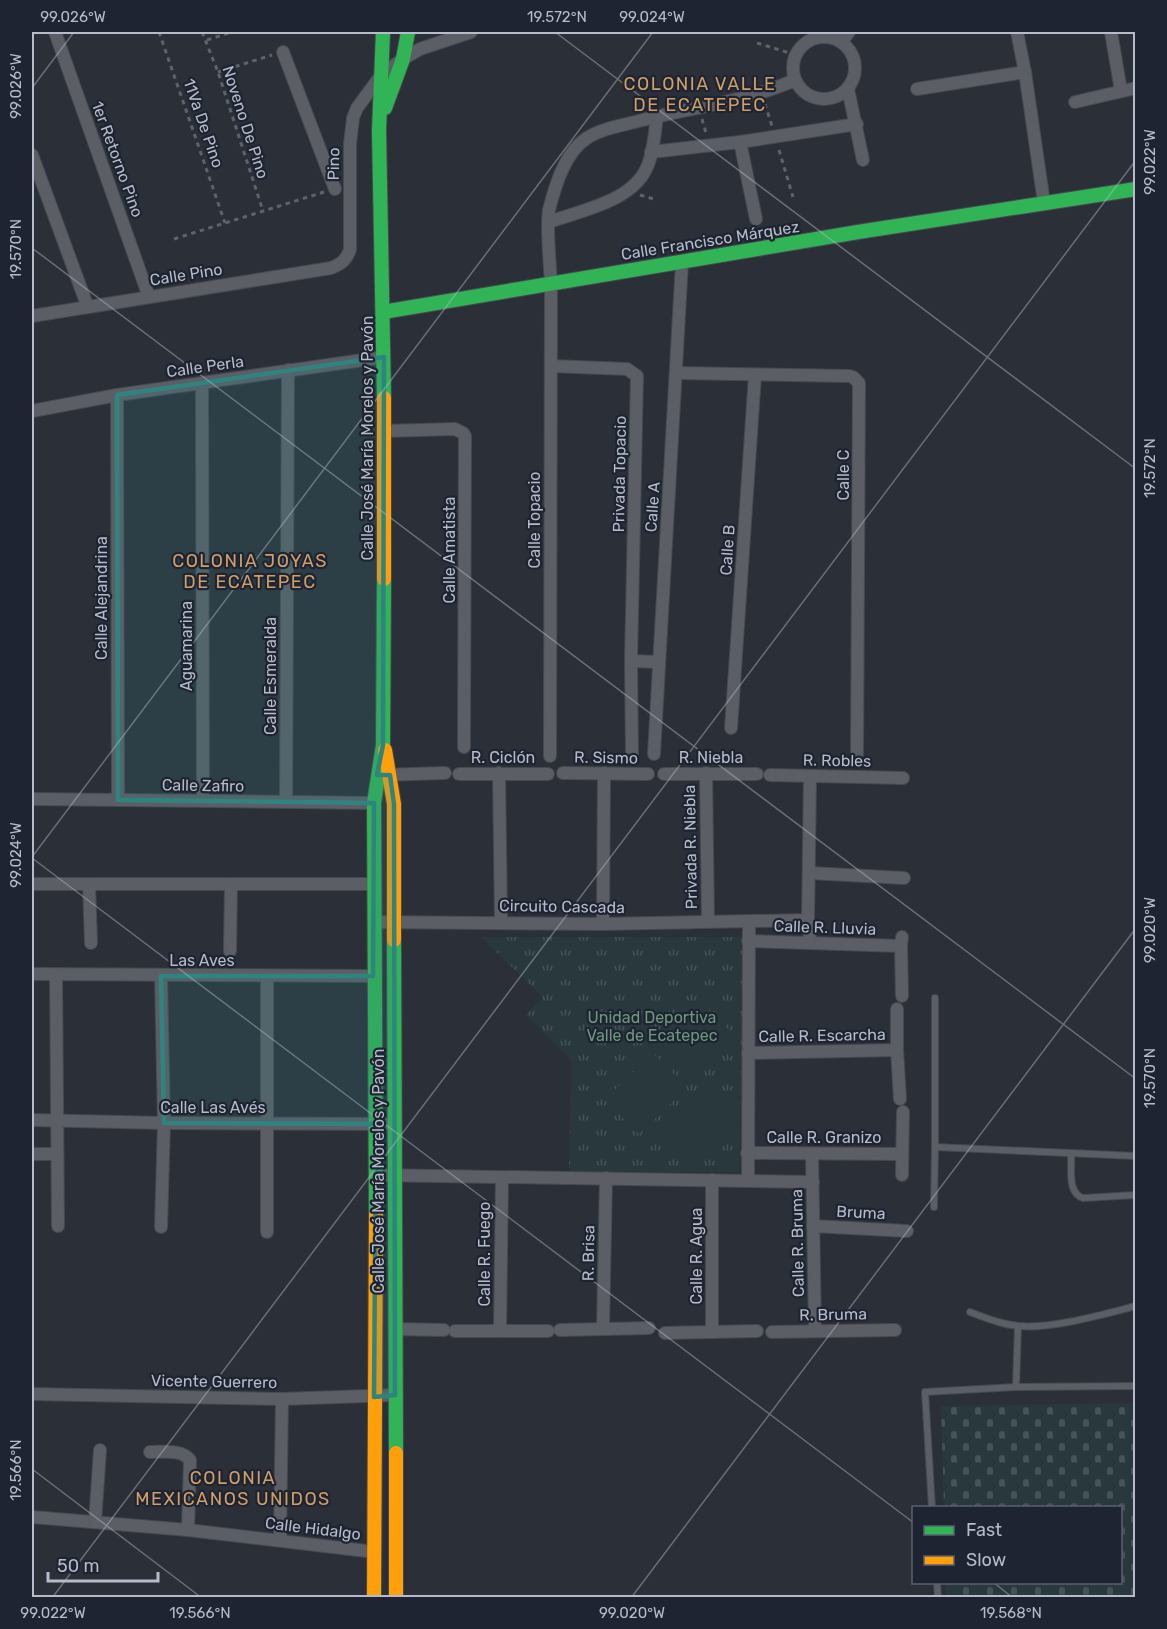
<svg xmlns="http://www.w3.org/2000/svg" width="1167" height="1629" viewBox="0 0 1167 1629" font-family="Rubik,sans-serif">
<defs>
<pattern id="grass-tufts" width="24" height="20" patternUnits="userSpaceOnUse" patternTransform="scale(1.5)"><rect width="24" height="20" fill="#28383d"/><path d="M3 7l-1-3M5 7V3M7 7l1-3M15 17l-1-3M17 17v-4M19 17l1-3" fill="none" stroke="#455358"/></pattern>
<pattern id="cemetery-stones" width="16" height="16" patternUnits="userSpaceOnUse" patternTransform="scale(1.5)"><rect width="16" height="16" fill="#28383d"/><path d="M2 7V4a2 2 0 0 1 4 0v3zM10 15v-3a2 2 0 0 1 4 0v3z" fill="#455358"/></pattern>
</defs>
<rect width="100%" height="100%" fill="#2b2f37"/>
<polygon fill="url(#grass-tufts)" points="481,937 744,937 740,1172 569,1172 571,1060 526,1015 543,997"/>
<polygon fill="url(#cemetery-stones)" points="1135,1403 1135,1597 946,1597 946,1583 1120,1582 1120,1508 944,1507 941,1406"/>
<g fill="#28383d">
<polygon points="703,1004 737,1038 691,1084 657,1050"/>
<polygon points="653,1053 687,1088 639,1134 605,1100"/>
<polygon points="702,1085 736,1120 689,1166 655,1131"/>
</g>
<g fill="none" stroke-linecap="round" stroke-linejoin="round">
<defs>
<g id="lane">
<polyline points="935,998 935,1147 1136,1156"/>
<path d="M1071,1155C1072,1169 1067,1193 1083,1198L1136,1195"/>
<polyline points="934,1207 935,1147"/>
<path d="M970,1312C986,1318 1003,1325 1020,1326C1052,1329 1104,1314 1136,1306"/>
<polyline points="1016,1387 1018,1326"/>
<polyline points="932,1508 925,1392 1016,1387 1136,1386"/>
<polyline points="937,1582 938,1598"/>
</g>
<g id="street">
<polyline points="55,32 149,297"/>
<polyline points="1017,32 1025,72 1044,203"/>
<polyline points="1111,32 1121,91"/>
<circle cx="824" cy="68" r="31"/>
<polyline points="841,42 849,32"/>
<polyline points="283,52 335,189"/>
<polyline points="848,89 863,160"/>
<polyline points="917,89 1025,72"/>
<polyline points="1075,102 1136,88"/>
<polyline points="740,142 756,219"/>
<polyline points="651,152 740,142 857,124"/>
<polyline points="32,155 87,305"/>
<path d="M549,222C582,210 637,201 649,162C654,148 655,131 657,116"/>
<path d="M32,316L331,268C341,264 347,260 350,249V144L353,118L357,108L382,74L403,59L420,49L471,32"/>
<polyline points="551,366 627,369 637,376 631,661 632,753"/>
<polyline points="677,373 849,376 853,377 859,383 857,754"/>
<polyline points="202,383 203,801"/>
<polyline points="117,395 118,800"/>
<polyline points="32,411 117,395 384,357"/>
<polyline points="385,431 455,429 463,433 465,436 464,747"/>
<polyline points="631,661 659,662"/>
<polyline points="731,728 755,375"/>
<polyline points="654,754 682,262"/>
<path d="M550,756L551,283C550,265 546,226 549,210C555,186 565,152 587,138C601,129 619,126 635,122C688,108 745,102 795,80"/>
<polyline points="499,773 501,921"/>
<polyline points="563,773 648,774"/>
<polyline points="706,773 708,921"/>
<polyline points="459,774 548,774"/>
<polyline points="664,774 757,774"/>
<polyline points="381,775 445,773"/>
<polyline points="770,775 903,778"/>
<polyline points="32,799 374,803"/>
<polyline points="286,802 288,370"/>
<polyline points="810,873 904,878"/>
<polyline points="32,884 374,884"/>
<polyline points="89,884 91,943"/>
<polyline points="375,922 603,924 808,920"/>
<polyline points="603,924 604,773"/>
<polyline points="748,941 901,946"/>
<polyline points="810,942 808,920 810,777"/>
<polyline points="230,951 231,884"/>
<polyline points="32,974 373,976"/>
<polyline points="56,975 58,1226"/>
<polyline points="267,976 267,1232"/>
<polyline points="902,996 901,946 902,937"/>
<polyline points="897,1009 897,1050 900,1099"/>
<polyline points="748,1053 897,1050"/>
<polyline points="32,1120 164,1123 395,1124"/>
<polyline points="747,1153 901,1154"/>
<polyline points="32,1154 56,1154"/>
<polyline points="812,1154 815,1331"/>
<polyline points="376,1175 813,1182"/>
<polyline points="902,1175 903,1112"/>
<polyline points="712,1180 712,1332"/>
<polyline points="748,1181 749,921"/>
<polyline points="813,1226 907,1231"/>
<polyline points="161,1227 164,1123 161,976"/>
<polyline points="603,1328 606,1178"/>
<polyline points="395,1329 444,1330"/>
<polyline points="560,1330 649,1328"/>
<polyline points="455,1331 548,1331"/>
<polyline points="500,1331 502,1178"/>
<polyline points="772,1332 895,1330"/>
<polyline points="665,1333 757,1331"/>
<polyline points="32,1394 282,1399 395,1395"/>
<path d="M150,1452C163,1452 182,1449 190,1460L188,1530"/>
<polyline points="32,1517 188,1530 375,1552"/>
<polyline points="95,1522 100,1450"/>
<polyline points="280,1540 282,1399"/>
</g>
<g id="fast">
<polyline points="383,32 379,130 384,398"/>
<polyline points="385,108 403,59 408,32"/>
<polyline points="383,312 858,232 1136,189"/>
<polyline points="394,940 396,1453"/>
<polyline points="376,1215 374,803 383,745 384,579"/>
</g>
<g id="slow">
<polyline points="384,579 384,398"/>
<polyline points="385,750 394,804 394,940"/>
<polyline points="396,1453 396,1598"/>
<polyline points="374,1598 376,1215"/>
</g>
</defs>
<use href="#lane" stroke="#464a50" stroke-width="8"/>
<use href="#street" stroke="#464a50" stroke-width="14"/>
<use href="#fast" stroke="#464a50" stroke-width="16"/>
<use href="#slow" stroke="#464a50" stroke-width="16"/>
<g stroke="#5e6269" stroke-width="3" stroke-dasharray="4.5 4.5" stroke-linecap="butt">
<polyline points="159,32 225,223"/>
<polyline points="202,32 218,72 263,211"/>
<polyline points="207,40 232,32"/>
<polyline points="757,43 796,55"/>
<polyline points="218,72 272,55"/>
<polyline points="765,104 772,126"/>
<polyline points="702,119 706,133"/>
<polyline points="779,150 793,197"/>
<polyline points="640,195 657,200"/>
<polyline points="174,239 324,192"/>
</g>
<use href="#lane" stroke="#5b5e65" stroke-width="6"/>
<use href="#street" stroke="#5b5e65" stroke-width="12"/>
<use href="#fast" stroke="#30b455" stroke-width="14"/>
<use href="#slow" stroke="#ff9f0a" stroke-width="14"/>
</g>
<path fill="#308480" fill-opacity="0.2" stroke="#308480" stroke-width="4.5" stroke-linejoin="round" d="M384,357L383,745L377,775H390L394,804L395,1395L374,1397L376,1124L164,1123L161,976H373L374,803L118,800L117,395Z"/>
<path fill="none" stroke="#b5bbc8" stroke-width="1.5" stroke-opacity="0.45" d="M555,32L1136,469M32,88L74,32M32,248L1136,1079M32,857L653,32M32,858L914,1523M32,1469L202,1598M993,1582L1013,1598M52,1598L1136,160M631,1598L1136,928"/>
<g text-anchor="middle" stroke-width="4.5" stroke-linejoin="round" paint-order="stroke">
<g font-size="16" fill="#b5bbc8" stroke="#1e2432">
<text transform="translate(246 122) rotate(72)" y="6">Noveno De Pino</text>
<text transform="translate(204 123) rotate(71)" y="6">11Va De Pino</text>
<text transform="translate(118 159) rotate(70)" y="6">1er Retorno Pino</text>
<text transform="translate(333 164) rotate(-89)" y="6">Pino</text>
<text transform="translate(710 240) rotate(-9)" y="6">Calle Francisco Márquez</text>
<text transform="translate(186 274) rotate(-9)" y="6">Calle Pino</text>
<text transform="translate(205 366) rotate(-8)" y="6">Calle Perla</text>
<text transform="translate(367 438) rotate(-90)" y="6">Calle José María Morelos y Pavón</text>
<text transform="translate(619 474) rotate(-89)" y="6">Privada Topacio</text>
<text transform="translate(843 475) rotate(-90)" y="6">Calle C</text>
<text transform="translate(652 507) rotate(-86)" y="6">Calle A</text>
<text transform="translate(534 520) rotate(-90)" y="6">Calle Topacio</text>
<text transform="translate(449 550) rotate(-90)" y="6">Calle Amatista</text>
<text transform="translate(727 550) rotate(-86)" y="6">Calle B</text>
<text transform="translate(101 598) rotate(-90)" y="6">Calle Alejandrina</text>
<text transform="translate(186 646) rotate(-90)" y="6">Aguamarina</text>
<text transform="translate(270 676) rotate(-90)" y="6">Calle Esmeralda</text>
<text x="503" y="763">R. Ciclón</text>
<text transform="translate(606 757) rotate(1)" y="6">R. Sismo</text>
<text x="711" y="763">R. Niebla</text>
<text transform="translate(837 760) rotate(1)" y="6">R. Robles</text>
<text transform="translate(203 785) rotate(1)" y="6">Calle Zafiro</text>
<text transform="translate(690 847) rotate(-91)" y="6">Privada R. Niebla</text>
<text transform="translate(562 906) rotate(1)" y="6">Circuito Cascada</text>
<text transform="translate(825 927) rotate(2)" y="6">Calle R. Lluvia</text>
<text x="202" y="966">Las Aves</text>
<text transform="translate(822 1035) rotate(-1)" y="6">Calle R. Escarcha</text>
<text x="213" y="1113">Calle Las Avés</text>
<text x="824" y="1143">Calle R. Granizo</text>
<text transform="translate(378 1171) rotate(-90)" y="6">Calle José María Morelos y Pavón</text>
<text transform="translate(861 1212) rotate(3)" y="6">Bruma</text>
<text transform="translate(797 1243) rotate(-91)" y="6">Calle R. Bruma</text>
<text transform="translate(588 1253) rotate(-89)" y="6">R. Brisa</text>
<text transform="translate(484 1254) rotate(-90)" y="6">Calle R. Fuego</text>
<text transform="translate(696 1256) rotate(-90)" y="6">Calle R. Agua</text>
<text transform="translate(833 1314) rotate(-1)" y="6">R. Bruma</text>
<text transform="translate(214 1381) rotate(1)" y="6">Vicente Guerrero</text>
<text transform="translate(313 1528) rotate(7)" y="6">Calle Hidalgo</text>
</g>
<g font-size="16" fill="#6d987b" stroke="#1e2432">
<text x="652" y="1023">Unidad Deportiva<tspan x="652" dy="18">Valle de Ecatepec</tspan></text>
</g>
<g font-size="18" letter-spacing="1.5" fill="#d09f68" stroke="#1e2432">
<text x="700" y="90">COLONIA VALLE<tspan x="700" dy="21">DE ECATEPEC</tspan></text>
<text x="250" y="567">COLONIA JOYAS<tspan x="250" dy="21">DE ECATEPEC</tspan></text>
<text x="233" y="1484">COLONIA<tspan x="233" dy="21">MEXICANOS UNIDOS</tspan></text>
</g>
</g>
<rect width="1167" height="1629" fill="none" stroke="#1e2432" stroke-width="66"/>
<rect x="912" y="1506" width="210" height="78" fill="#1e2432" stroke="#5a606e" stroke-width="1.5"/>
<rect x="924" y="1526" width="30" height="9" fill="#30b455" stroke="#5a606e" stroke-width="1.5"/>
<text x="966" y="1536" font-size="18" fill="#b5bbc8">Fast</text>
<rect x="924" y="1556" width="30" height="9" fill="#ff9f0a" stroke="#5a606e" stroke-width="1.5"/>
<text x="966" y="1566" font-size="18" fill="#b5bbc8">Slow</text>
<path d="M48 1572v9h110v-9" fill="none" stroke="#b5bbc8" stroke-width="3"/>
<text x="57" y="1572" font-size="18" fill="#b5bbc8" stroke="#1e2432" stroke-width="4.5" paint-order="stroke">50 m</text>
<rect x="33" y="33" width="1101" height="1563" fill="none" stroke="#b5bbc8" stroke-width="2"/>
<g font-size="15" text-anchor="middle" fill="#b5bbc8">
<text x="73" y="22">99.026°W</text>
<text x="557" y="22">19.572°N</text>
<text x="652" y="22">99.024°W</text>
<text transform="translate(16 86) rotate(-90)" y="5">99.026°W</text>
<text transform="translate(1150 162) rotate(-90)" y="5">99.022°W</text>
<text transform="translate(16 249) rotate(-90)" y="5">19.570°N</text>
<text transform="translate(1150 468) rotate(-90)" y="5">19.572°N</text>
<text transform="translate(16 855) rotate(-90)" y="5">99.024°W</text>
<text transform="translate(1150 930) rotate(-90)" y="5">99.020°W</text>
<text transform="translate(1150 1078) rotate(-90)" y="5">19.570°N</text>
<text transform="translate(16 1470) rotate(-90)" y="5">19.566°N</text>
<text x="53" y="1618">99.022°W</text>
<text x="200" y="1618">19.566°N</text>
<text x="632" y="1618">99.020°W</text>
<text x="1011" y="1618">19.568°N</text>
</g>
</svg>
